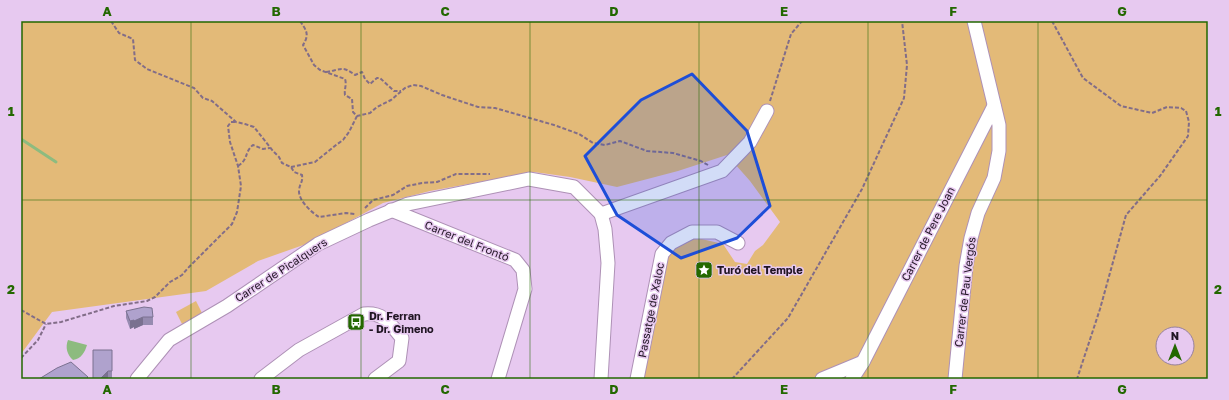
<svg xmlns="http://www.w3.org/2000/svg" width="1229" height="400" viewBox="0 0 1229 400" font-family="'Golos Text',sans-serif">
<rect width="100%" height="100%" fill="#e7c9f0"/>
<g fill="#e3ba78" fill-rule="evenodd">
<path d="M21,21H1208V379H640L663,262L671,248L693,237L723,244L735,262L747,264L755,251L763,245L780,222L750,181L727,155L678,171L617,187L570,177L534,172L430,191L383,203L309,243L258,261L206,291L52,312L21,354ZM1163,334H1187V358H1163Z"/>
<polygon points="196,301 202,313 182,324 176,312"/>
</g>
<path fill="#8dbb7f" d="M68,340L87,345C85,352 81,359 73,360C67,355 65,347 68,340Z"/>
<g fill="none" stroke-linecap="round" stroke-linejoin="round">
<polyline stroke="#8dbb7f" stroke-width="3" points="21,139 56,162"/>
<defs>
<g id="minor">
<polyline points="391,210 515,260 523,270 525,289 498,379"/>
<polyline points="601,214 722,171 750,142 767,111"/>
<polyline points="137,379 169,340 227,306 318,244 369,220 408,204 529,179 574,187 601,214 605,229 608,263 601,379"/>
<path d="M261,379L299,350L364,314C384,312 390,324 402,338L399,361L375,379"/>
<polyline points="637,379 662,254 671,243 692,232 717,232 738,243"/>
<polyline points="822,379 863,362"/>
<polyline points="852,379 863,362 994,106"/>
<polyline points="955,379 966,266 971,238 978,213 994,178 999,151 999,125 974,21"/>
</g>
</defs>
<use href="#minor" stroke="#ae91b6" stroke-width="15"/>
<g stroke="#826d88" stroke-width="2" stroke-dasharray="4 2" stroke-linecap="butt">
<path d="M111,21L119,33L133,39L135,60L147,69L194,88L203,98L212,101L236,122L245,124L254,127L273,151L279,157L282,163L291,167L294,172L302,175C303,182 300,183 299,190C298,200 311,212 319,217L346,213L355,214"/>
<path d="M300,21C306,30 310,34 303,45L314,65L320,70L345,79C347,85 344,89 345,95L352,99L353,112L357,116L370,113L377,107L391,100L405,88L413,85L421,86L442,95L478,107L495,108L554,125L579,134L593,143L605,145L620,141L647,151L673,153L701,161L708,165"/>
<polyline points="1052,21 1083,78 1121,106 1152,113 1167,107 1181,108 1186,111 1189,122 1188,136 1160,176 1126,215 1100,309 1077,379"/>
<path d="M326,72C340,70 342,65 355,75L362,72L365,79L370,84L377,78H380L394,91H401"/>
<polyline points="770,101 791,34 802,21"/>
<path d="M238,166C249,159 244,152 253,145L263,149L270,148"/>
<polyline points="291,167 315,162 336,145 343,140 349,132 357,116"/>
<polyline points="365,208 373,200 393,195 407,186 422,183 437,182 456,174 490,174"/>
<polyline points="21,310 46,324 61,322 114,306 147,301 155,297 170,282 182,275 188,268 232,224 237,212 241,186 238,166 230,142 228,126 231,122 236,122"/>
<polyline points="21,358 38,340 46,324"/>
<polyline points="732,379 788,318 862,189 904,98 907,65 902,21"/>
</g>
<use href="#minor" stroke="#fff" stroke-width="13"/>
</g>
<g fill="#968bb0">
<polygon points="126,311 153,317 153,325 143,325 134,329 134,327 130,329 126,318"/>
<polygon points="112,350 112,378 93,379"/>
</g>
<g fill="#7a7190">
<polygon points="143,317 143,325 134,329 134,321"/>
<polygon points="134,320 134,327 130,329 130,321"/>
<polygon points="108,371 108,378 107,379 100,379"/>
</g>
<g fill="#afa2cd" stroke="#7a7190">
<polygon points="144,307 152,308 153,317 143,317 134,321 134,320 130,321 126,311"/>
<polygon points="93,350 112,350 112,371 108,371 100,379 93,379"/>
<polygon points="71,362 88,377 86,379 39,379 57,368"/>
</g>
<path fill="#1d4ed8" fill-opacity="0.2" stroke="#1d4ed8" stroke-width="3" stroke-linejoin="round" d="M692,74L747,131L770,206L737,238L681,258L617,215L585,156L641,100Z"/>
<path fill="none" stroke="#236800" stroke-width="1" stroke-opacity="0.55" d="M191,21V379M361,21V379M530,21V379M699,21V379M868,21V379M1038,21V379M21,200H1208"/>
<defs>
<symbol id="sight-square" viewBox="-11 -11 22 22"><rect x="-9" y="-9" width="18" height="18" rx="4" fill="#236800" stroke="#e7c9f0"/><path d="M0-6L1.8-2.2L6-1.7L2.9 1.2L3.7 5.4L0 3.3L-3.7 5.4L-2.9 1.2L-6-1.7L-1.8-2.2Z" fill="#fff"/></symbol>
<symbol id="bus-square" viewBox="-11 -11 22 22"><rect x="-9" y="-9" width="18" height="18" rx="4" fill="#236800" stroke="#e7c9f0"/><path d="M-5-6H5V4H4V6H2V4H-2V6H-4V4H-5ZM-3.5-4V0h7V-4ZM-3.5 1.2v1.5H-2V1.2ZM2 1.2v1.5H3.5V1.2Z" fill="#fff"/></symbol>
</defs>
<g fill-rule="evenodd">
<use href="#sight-square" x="694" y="260" width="20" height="20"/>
<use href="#bus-square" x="346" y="312" width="20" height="20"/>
</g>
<g text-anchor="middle" stroke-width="3" stroke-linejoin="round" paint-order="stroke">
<g font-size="11" fill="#201523" stroke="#e7c9f0">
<text transform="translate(928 234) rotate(-63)" y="4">Carrer de Pere Joan</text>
<text transform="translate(467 241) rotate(22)" y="4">Carrer del Frontó</text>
<text transform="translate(281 270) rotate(-33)" y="4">Carrer de Picalquers</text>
<text transform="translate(965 292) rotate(-83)" y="4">Carrer de Pau Vergós</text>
<text transform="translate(651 310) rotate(-79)" y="4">Passatge de Xaloc</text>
</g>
<g font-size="11" font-weight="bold" fill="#201523" stroke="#e7c9f0" text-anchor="start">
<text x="717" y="274">Turó del Temple</text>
<text x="369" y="320">Dr. Ferran<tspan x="369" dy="13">- Dr. Gimeno</tspan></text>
</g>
</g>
<rect width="1229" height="400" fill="none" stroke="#e7c9f0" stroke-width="44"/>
<g transform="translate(1175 346)"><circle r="19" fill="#e7c9f0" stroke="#97819e"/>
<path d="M0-3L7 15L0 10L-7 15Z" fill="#236800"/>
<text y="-6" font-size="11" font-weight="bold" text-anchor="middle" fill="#201523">N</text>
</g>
<rect x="22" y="22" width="1185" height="356" fill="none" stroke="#236800" stroke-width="1.5"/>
<g font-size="13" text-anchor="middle" font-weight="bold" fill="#236800">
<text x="107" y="16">A</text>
<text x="276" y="16">B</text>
<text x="445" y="16">C</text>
<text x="614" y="16">D</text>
<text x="784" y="16">E</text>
<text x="953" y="16">F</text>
<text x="1122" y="16">G</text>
<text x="11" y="116">1</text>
<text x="1218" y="116">1</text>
<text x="11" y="294">2</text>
<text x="1218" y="294">2</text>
<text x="107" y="394">A</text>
<text x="276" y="394">B</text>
<text x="445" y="394">C</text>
<text x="614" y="394">D</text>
<text x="784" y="394">E</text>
<text x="953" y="394">F</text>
<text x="1122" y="394">G</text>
</g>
</svg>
